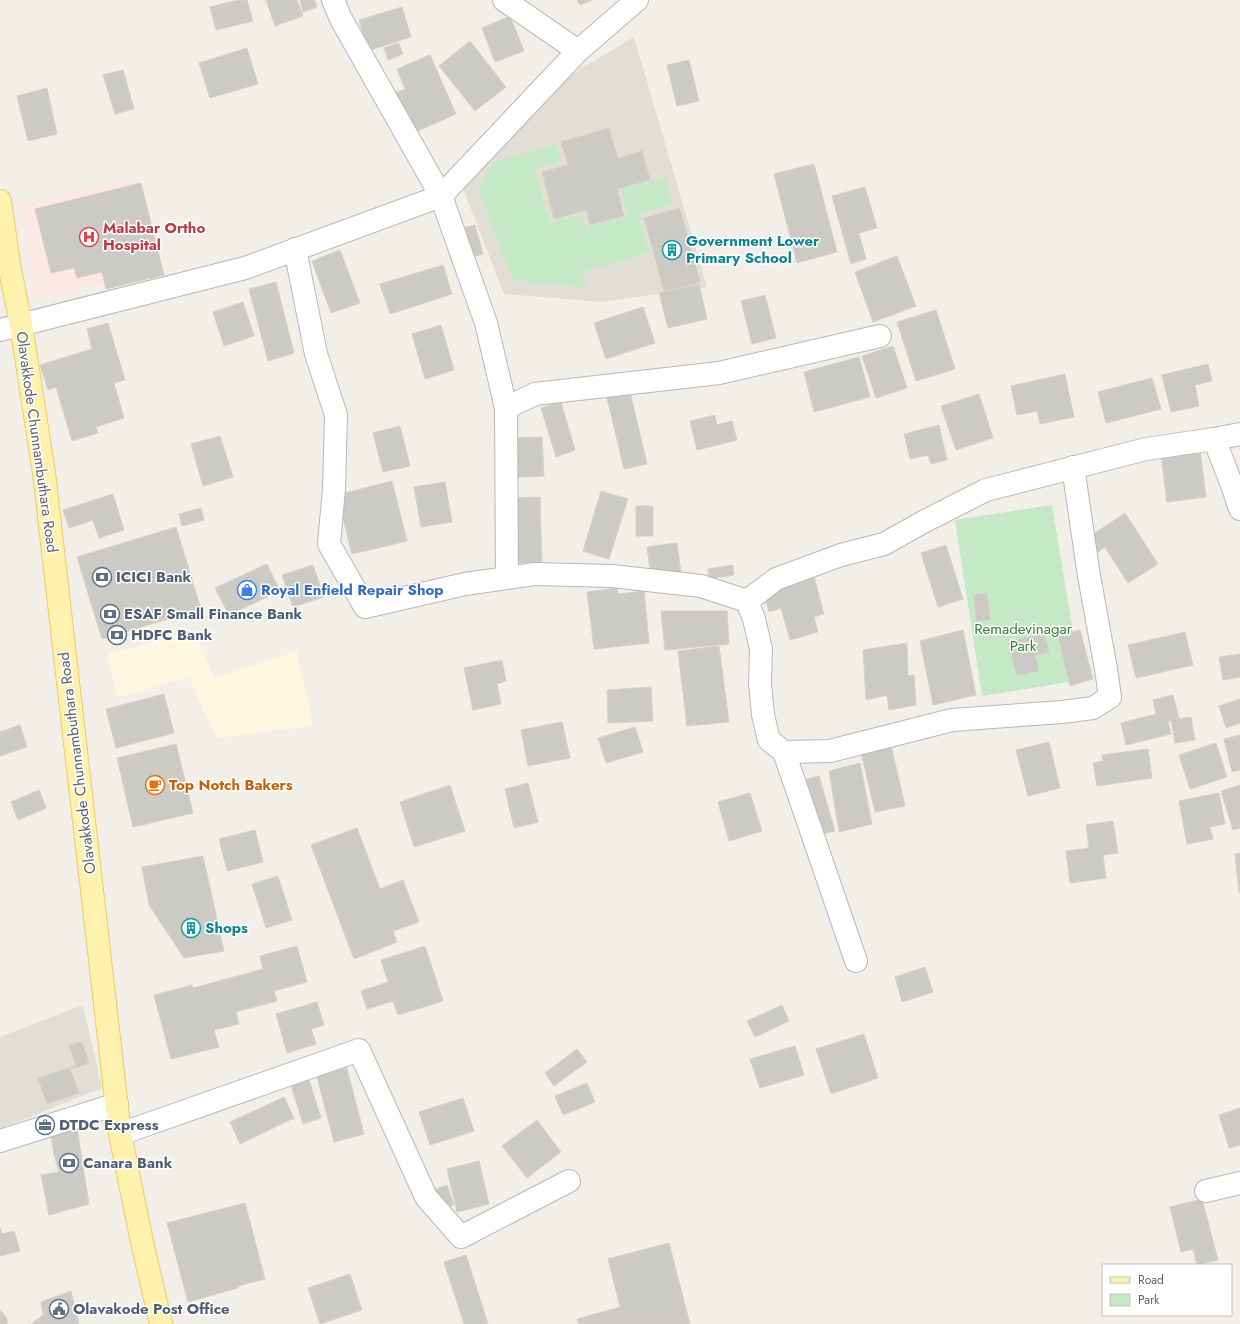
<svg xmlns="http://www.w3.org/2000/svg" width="1240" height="1324" viewBox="0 0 1240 1324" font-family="Jost,sans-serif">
<rect width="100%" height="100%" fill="#f1efe8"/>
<polygon fill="#fef7e0" points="193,630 215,678 297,651 313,726 217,738 189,678 118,697 107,655"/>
<g fill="#e1ded6">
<polygon points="634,37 707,287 602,302 504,294 461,183 536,96"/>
<polygon points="83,1005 102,1088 0,1129 0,1037"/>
</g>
<polygon fill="#fce8e6" points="136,179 160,270 37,297 20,204"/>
<g fill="#c5e8c5">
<polygon points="556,144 561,161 534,169 550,223 582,214 586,228 628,216 621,189 665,177 673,204 638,214 649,252 582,272 586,288 513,280 478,188 494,162"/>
<polygon points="1052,505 1081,680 982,696 955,520"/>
</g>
<g fill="#cccac5" stroke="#d6d1c6">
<polygon points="238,0 247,0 253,21 216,30 210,7"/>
<polygon points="266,0 297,0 303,16 275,26"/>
<polygon points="300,0 315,0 317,7 303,12"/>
<polygon points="577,0 593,0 580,5"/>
<polygon points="402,7 411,37 368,51 359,20"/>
<polygon points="510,16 524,51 495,62 482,28"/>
<polygon points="470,41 506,87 475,111 439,66"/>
<polygon points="399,43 403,54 388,60 384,48"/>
<polygon points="247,48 258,84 210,98 199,63"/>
<polygon points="430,55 456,114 411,134 393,94 405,89 397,69"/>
<polygon points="689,60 699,101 677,106 667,65"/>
<polygon points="123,70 134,109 115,114 103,75"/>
<polygon points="47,88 57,134 28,141 17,96"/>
<polygon points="609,128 618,158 642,151 650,180 617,189 624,216 590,225 586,210 554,219 542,172 568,165 561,142"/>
<polygon points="814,164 837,252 797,263 774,174"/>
<polygon points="141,183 164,275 106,289 102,272 77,278 74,268 51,273 35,209"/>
<polygon points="865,187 877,228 859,233 866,259 851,264 832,196"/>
<polygon points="680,208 700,282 664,291 644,218"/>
<polygon points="475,225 483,254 463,260 455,230"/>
<polygon points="340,250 360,303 331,313 312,261"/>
<polygon points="897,256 916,306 873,322 855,272"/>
<polygon points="443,265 452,294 390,314 380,284"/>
<polygon points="276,282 294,353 268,361 249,289"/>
<polygon points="699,284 707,319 668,328 659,293"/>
<polygon points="765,295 776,338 752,344 741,301"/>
<polygon points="243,302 254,336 224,346 213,312"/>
<polygon points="643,307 655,343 606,359 594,323"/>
<polygon points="936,310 955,369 916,381 897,322"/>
<polygon points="108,323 125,380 114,383 124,418 96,427 98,433 72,441 56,387 48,390 40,365 92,349 87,329"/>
<polygon points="441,325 454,370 425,379 412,334"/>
<polygon points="893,346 907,388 876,398 862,356"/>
<polygon points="859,357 870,397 814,412 804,372"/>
<polygon points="1208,364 1212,381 1195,385 1199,406 1171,412 1162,375"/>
<polygon points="1065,374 1074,417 1040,424 1037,411 1017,415 1011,386"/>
<polygon points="1152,378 1161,409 1106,423 1098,392"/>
<polygon points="630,392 647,464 624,469 607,398"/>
<polygon points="979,394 993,438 956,450 941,406"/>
<polygon points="561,402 575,450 556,457 541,408"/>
<polygon points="715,415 717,425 732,421 737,440 697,450 690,421"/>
<polygon points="939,425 947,460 931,464 928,455 910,459 904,434"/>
<polygon points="400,426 410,466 383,472 373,433"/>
<polygon points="220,436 233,477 203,486 191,444"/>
<polygon points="542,437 544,476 503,478 501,438"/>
<polygon points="1200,450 1206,497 1167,502 1161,455"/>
<polygon points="392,481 407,541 352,554 337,495"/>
<polygon points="445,482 452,522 421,527 414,487"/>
<polygon points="601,491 628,499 609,559 583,551"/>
<polygon points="113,494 124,530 99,538 93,520 69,528 63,510"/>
<polygon points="540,497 542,562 507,563 506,498"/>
<rect x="636" y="506" width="17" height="30"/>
<polygon points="201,508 204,520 182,526 179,514"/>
<polygon points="1125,513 1158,564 1128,583 1105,547 1098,552 1089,537"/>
<polygon points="176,527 201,609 102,639 77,557"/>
<polygon points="677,543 681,573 651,576 647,547"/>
<polygon points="946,545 963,599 938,607 921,553"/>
<polygon points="267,564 280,591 229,615 215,588"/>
<polygon points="313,565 324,597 293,607 282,575"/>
<polygon points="733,565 734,575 709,579 708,569"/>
<polygon points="812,569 824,614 814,617 818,632 790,640 781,608 769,612 761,583"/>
<polygon points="617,588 618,594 644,591 649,643 594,649 587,592"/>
<polygon points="987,593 990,620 976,621 974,595"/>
<polygon points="661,611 727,611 729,644 665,650"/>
<polygon points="963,630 976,695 933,705 920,641"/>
<polygon points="1080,630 1093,679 1070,686 1058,636"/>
<polygon points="1185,632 1193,665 1136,678 1128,645"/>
<polygon points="1044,633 1049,652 1035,655 1039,671 1017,676 1008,642"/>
<polygon points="907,643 908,676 914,675 916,705 889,710 887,695 866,700 863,650"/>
<polygon points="719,646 729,722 687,726 678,651"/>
<polygon points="1240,654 1240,677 1223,680 1219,657"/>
<polygon points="502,660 506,681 497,684 501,704 473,710 464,668"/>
<polygon points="651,687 653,721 608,723 607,690"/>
<polygon points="164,694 174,733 116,748 106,709"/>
<polygon points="1173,695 1179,718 1168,721 1171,734 1126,745 1121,723 1156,714 1153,700"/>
<polygon points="1240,699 1240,723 1226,728 1219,706"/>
<polygon points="1191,717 1195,740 1175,743 1171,720"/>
<polygon points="562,722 570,758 528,766 521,730"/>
<polygon points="20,725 27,747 0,756 0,732"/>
<polygon points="635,727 643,752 606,763 598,738"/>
<polygon points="1240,735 1240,770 1232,772 1224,739"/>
<polygon points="1049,742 1060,788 1028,796 1016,750"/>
<polygon points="1216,743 1227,777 1190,789 1179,755"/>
<polygon points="176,744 193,813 133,827 117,758"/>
<polygon points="891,745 905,806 875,812 861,752"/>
<polygon points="1148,749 1152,778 1097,786 1093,763 1103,761 1102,755"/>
<polygon points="860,763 872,824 839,832 829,771"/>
<polygon points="819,776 835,831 803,839 786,785"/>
<polygon points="528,783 538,822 514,828 505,789"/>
<polygon points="450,785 465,831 414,847 400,802"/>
<polygon points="1240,785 1240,828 1233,830 1221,791"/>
<polygon points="39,790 46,808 18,820 11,802"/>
<polygon points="750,793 762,831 729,841 718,802"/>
<polygon points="1219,793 1225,824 1210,827 1213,839 1187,844 1179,801"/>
<polygon points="1113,821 1118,853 1103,855 1106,878 1070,883 1066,851 1089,848 1086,825"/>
<polygon points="357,828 380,889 403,880 419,922 393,931 397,942 354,959 311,845"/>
<polygon points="255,830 263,862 227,871 219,839"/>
<polygon points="1240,853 1240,893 1239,893 1235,854"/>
<polygon points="203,856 224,951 184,958 149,905 142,867"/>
<polygon points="278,876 292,920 266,928 252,884"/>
<polygon points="297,946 307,982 274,991 277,1001 236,1012 239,1024 214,1030 219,1047 171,1059 154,995 192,985 193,988 263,969 260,956"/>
<polygon points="425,946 443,1001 398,1015 393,1001 367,1009 361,991 388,982 381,960"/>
<polygon points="925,967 933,992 902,1002 895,977"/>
<polygon points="317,1002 324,1025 311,1029 316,1044 287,1053 276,1014"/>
<polygon points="782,1005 789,1021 755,1037 747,1021"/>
<polygon points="864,1034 878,1078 831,1094 816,1049"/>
<polygon points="82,1042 89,1063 70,1069 79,1093 47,1104 38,1078 76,1066 69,1045"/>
<polygon points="795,1046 804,1075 760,1088 750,1059"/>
<polygon points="577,1049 587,1062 554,1086 545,1073"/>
<polygon points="346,1065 364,1134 334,1142 316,1073"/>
<polygon points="308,1077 321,1118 303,1124 290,1082"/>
<polygon points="587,1083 595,1102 563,1115 555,1096"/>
<polygon points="284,1097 294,1118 240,1144 230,1122"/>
<polygon points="463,1098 474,1131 430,1145 419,1112"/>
<polygon points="1240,1108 1240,1145 1229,1148 1219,1115"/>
<polygon points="537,1120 561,1152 527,1178 502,1146"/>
<polygon points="77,1128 89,1204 49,1215 41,1175 59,1172 54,1154 51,1135"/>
<polygon points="479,1161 489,1204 457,1212 447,1169"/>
<polygon points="447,1185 454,1205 434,1212 427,1192"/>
<polygon points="1202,1199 1218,1260 1197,1265 1193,1249 1181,1252 1170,1207"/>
<polygon points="245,1203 265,1279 238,1286 238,1288 188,1302 167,1223"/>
<polygon points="0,1227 2,1234 14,1231 20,1251 0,1256"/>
<polygon points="669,1243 690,1324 579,1324 577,1319 620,1307 608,1259"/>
<polygon points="466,1255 488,1324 464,1324 444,1262"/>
<polygon points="350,1274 362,1310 320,1324 308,1288"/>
<polygon points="71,1291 79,1324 31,1324 43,1315 41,1302"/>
<polygon points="0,1310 7,1319 7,1324 0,1324"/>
</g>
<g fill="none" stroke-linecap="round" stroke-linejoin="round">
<defs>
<g id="minor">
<polyline points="333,0 341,19 441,196 486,323 506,408 507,578"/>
<polyline points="504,0 578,51"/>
<polyline points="295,249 316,354 336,415 334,489 329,544 365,607 465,584 535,574 612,576 701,586 747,601"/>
<polyline points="0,330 245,268 441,196 578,51 637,0"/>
<polyline points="506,408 535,394 719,373 880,336"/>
<polyline points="1214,439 1232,485 1240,509"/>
<polyline points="1073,467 1089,576 1106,669 1110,697 1093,708 1062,712 952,720 830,751 784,752 769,740 763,715 760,684 761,649 754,619 747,601 776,579 841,555 884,544 925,521 986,490 1146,449 1214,439 1240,434"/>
<polyline points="784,752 856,961"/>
<polyline points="120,1134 359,1050 426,1197 461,1237 569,1181"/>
<polyline points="0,1141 117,1104"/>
<polyline points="1206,1191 1240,1183"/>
</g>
<polyline id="primary" points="0,201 9,264 21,325 44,473 120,1134 142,1242 161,1324"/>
</defs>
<use href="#minor" stroke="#b5b8bc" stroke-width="24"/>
<use href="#primary" stroke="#f2c960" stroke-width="24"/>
<use href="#minor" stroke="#fff" stroke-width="22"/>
<use href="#primary" stroke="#fff2af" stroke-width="22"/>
</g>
<defs>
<symbol id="hospital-ring" viewBox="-11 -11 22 22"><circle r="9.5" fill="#fff" stroke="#e0444e" stroke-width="1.5"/><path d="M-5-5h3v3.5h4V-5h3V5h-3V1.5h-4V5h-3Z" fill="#e0444e"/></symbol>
<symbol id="building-ring" viewBox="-11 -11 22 22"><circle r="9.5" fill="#fff" stroke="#0f9aa8" stroke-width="1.5"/><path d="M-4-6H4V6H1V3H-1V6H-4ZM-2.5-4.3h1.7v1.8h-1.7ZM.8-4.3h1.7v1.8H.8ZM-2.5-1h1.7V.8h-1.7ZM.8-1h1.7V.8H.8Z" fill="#0f9aa8"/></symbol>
<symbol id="bank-ring" viewBox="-11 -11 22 22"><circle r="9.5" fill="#fff" stroke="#5c6f8a" stroke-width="1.5"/><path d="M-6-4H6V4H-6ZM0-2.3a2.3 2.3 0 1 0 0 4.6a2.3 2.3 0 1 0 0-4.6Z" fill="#5c6f8a"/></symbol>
<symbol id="shop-ring" viewBox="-11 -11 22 22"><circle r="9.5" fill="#fff" stroke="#3f7fe0" stroke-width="1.5"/><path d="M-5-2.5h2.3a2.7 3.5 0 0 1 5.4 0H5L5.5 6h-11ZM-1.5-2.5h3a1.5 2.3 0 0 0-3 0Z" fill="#3f7fe0"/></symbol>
<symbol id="cafe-ring" viewBox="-11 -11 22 22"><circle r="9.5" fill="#fff" stroke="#e8710a" stroke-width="1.5"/><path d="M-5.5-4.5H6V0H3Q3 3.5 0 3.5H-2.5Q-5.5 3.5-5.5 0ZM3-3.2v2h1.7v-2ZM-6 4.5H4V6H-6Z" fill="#e8710a"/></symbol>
<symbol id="office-ring" viewBox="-11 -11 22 22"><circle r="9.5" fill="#fff" stroke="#5c6f8a" stroke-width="1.5"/><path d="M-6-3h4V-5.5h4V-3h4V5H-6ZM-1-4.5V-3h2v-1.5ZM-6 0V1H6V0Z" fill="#5c6f8a"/></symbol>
<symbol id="civic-ring" viewBox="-11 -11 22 22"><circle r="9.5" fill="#fff" stroke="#5c6f8a" stroke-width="1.5"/><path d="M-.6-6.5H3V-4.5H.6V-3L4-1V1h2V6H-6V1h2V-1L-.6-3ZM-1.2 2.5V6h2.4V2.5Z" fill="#5c6f8a"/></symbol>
</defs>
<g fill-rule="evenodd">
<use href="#hospital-ring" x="78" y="226" width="22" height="22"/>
<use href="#building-ring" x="661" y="239" width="22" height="22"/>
<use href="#bank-ring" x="91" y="566" width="22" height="22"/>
<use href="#shop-ring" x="236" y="579" width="22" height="22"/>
<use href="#bank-ring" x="99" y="603" width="22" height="22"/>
<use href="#bank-ring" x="106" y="624" width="22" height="22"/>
<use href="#cafe-ring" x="144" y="774" width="22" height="22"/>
<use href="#building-ring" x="180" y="917" width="22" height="22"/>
<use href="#office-ring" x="34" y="1114" width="22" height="22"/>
<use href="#bank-ring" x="58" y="1152" width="22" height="22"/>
<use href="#civic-ring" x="48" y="1298" width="22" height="22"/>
</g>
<g text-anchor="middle" stroke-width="3" stroke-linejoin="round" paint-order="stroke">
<g font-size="15" font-weight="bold" fill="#be3a42" stroke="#fff" text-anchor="start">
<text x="103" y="233">Malabar Ortho<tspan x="103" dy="17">Hospital</tspan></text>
</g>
<g font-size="15" font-weight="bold" fill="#0d838f" stroke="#fff" text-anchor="start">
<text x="686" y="246">Government Lower<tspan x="686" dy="17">Primary School</tspan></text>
<text x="205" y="933">Shops</text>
</g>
<g font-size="15" fill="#5f6368" stroke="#fff">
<text transform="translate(37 442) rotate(82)" y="5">Olavakkode Chunnambuthara Road</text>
<text transform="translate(77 763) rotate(-97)" y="5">Olavakkode Chunnambuthara Road</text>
</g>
<g font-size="15" font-weight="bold" fill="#4e5e75" stroke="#fff" text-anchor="start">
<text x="116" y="582">ICICI Bank</text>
<text x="124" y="619">ESAF Small Finance Bank</text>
<text x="131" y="640">HDFC Bank</text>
<text x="59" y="1130">DTDC Express</text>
<text x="83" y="1168">Canara Bank</text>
<text x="73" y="1314">Olavakode Post Office</text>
</g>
<g font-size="15" font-weight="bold" fill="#366cbe" stroke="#fff" text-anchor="start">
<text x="261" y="595">Royal Enfield Repair Shop</text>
</g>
<g font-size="15" fill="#348238" stroke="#fff">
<text x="1023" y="634">Remadevinagar<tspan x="1023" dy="17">Park</tspan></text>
</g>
<g font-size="15" font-weight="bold" fill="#c56008" stroke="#fff" text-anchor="start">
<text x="169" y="790">Top Notch Bakers</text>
</g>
</g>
<rect x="1102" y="1264" width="130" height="52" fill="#ffffff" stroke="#bfc1c3"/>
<rect x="1110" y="1277" width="20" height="6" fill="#fff2af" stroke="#bfc1c3"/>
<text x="1138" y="1284" font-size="12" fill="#5f6368">Road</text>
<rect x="1110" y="1294" width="20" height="12" fill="#c5e8c5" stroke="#bfc1c3"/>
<text x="1138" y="1304" font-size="12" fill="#5f6368">Park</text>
</svg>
